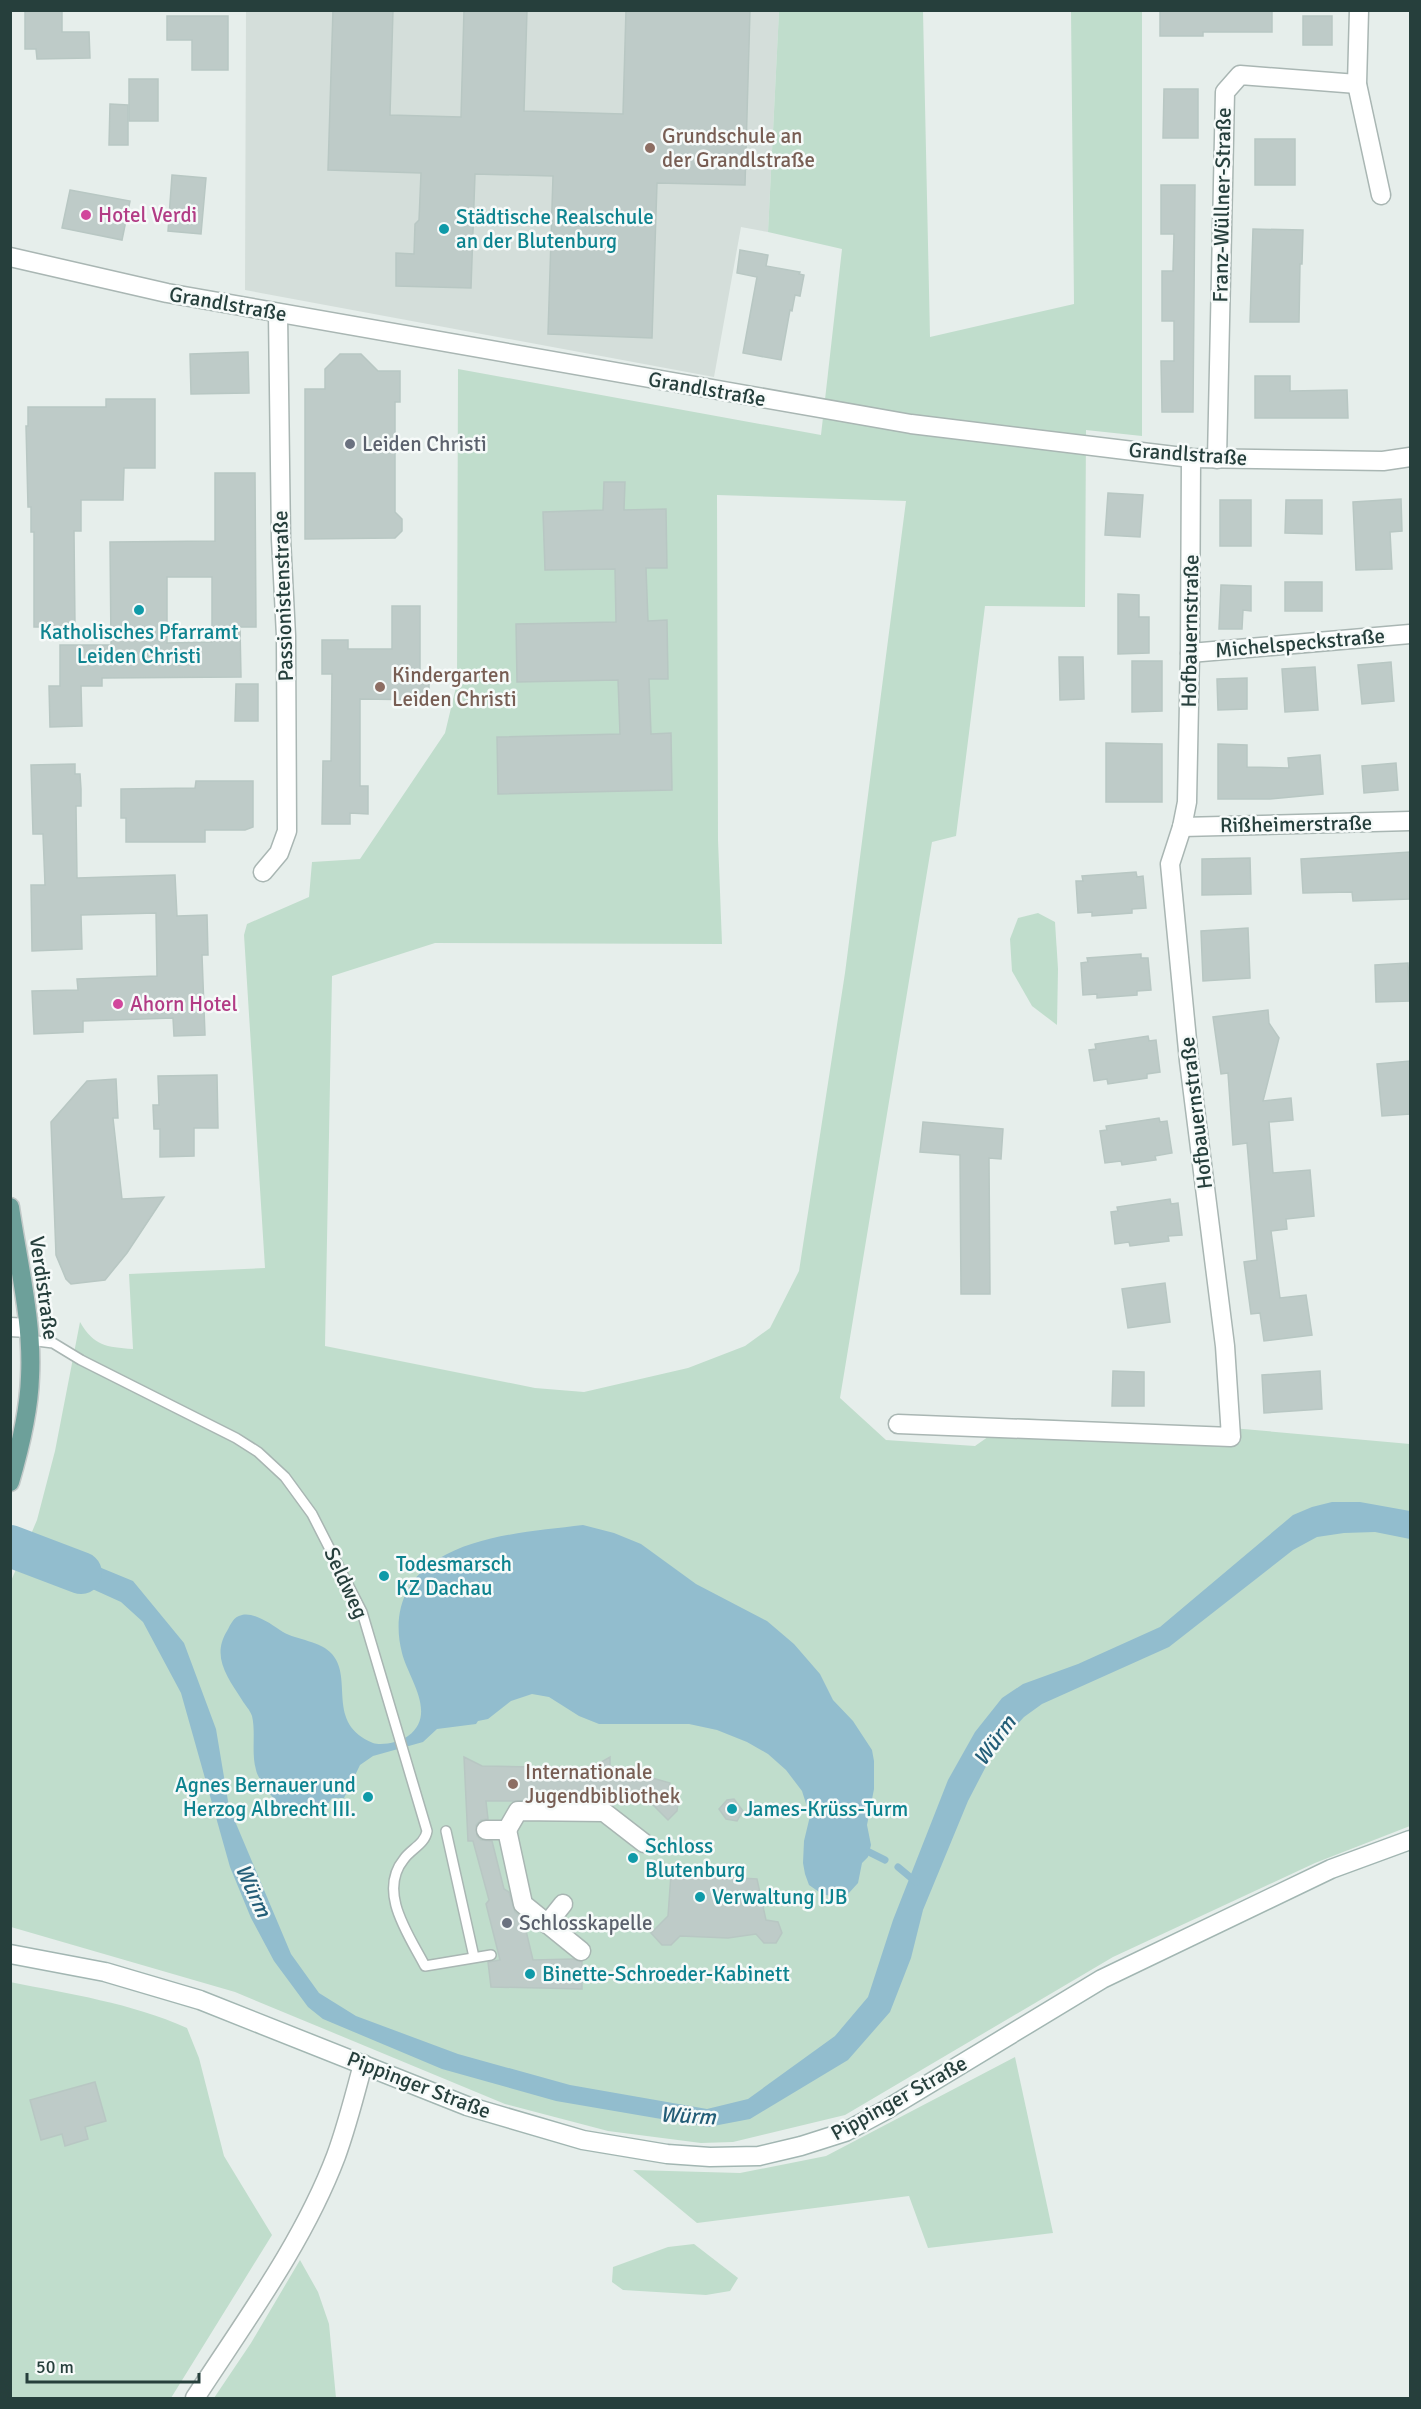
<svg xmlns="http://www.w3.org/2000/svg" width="1421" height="2409" viewBox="0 0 1421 2409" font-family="Signika,sans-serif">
<rect width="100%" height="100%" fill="#e6eeeb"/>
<polygon fill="#d4deda" points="246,11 779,11 768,232 741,227 714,377 245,290"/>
<g fill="#c0ddcc" fill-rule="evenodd">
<path d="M779,11H923L930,337L1074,304L1071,11H1142V436L1086,430L1085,607L985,606L956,836L932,842L840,1398L886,1440L975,1446L1015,1418L1232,1428L1410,1444V1826L1315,1863L1113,1957L845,2115L733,2142L701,2143L608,2131L505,2104L235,1992L11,1927V1581L37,1520L55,1451L80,1322C94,1346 106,1347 133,1349L129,1274L265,1268L244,935L247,924L309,897L312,862L360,859L445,733L457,683L458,369L821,435L842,249L768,232ZM717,495L906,501L845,973L799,1271L770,1328L745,1346L688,1368L584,1392L535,1388L325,1346L332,976L435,943L722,944L718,840Z"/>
<polygon points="1038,913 1055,922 1058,969 1057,1025 1032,1006 1012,971 1010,939 1018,918"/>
<path d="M10,1982C70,1994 131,2003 187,2028L199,2058L224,2156L272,2235L171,2398H11Z"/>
<polygon points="1015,2057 1053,2233 928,2248 909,2196 697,2223 633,2170 740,2173 826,2156"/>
<polygon points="694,2244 738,2278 730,2291 706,2295 623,2290 612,2282 613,2267 668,2247"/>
<polygon points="300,2260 318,2292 329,2324 336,2398 214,2398 251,2343"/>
</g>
<g fill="#92bdce">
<polygon points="1332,1502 1360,1502 1410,1511 1410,1539 1375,1532 1344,1533 1317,1537 1293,1550 1169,1647 1042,1704 1024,1717 995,1749 968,1801 923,1910 911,1958 890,2012 848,2060 750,2119 708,2127 556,2101 442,2069 323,2019 308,2007 274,1961 251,1918 230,1867 181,1693 143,1622 121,1602 24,1558 31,1539 133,1581 184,1643 216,1729 229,1807 291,1954 319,1993 356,2016 458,2054 570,2085 707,2109 748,2099 835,2036 868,1997 893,1920 948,1780 975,1732 1002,1698 1023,1684 1078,1664 1160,1627 1293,1515 1312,1507"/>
<path d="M583,1525L614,1533L641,1544L696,1584L767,1621L794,1644L820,1674L833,1700L853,1721L872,1750L874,1761V1789L867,1825L871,1845L868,1857L862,1863L858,1883L848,1894L835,1897L822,1894L809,1885L805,1874L803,1863L804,1841L810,1816L802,1791L786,1770L768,1754L747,1742L717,1730L689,1724H599L579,1716L549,1697L532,1694L511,1701L488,1719L478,1721L476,1724L437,1729L423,1742L373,1756L360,1765L344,1798H332L325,1809C295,1814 281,1813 264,1785C261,1781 257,1775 256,1770C251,1752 256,1733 252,1716C250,1710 245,1705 242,1700C228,1678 211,1657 227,1631C231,1624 233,1617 242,1615C255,1612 272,1625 283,1632C297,1640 321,1641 332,1654C354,1679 325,1723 373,1743C382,1746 400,1742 408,1736C438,1714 408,1678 402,1653C392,1614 404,1580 438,1559C479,1534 536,1531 583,1525Z"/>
</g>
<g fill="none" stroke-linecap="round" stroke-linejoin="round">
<g stroke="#92bdce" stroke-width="7">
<polyline points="869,1852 885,1860"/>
<polyline points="898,1867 916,1882"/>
</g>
<polyline stroke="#92bdce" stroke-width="42" points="10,1546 81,1573"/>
</g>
<g fill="#becbc8" stroke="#b8c7c3" stroke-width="1.5" fill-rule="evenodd">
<polygon points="25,10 62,10 62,32 89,32 90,58 37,59 36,49 25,49"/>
<polygon points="333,10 393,10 390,115 461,117 464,10 527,10 524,111 623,114 626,10 750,10 745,185 657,183 652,338 548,334 553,176 475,174 471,288 396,286 396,253 414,254 415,224 419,220 421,173 328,170"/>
<polygon points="1160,10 1272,10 1272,32 1203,32 1203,36 1160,36"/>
<polygon points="167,16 228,16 228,70 192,70 192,40 167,40"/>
<rect x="1303" y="16" width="29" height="29"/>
<rect x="129" y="79" width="29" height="42"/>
<polygon points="1164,89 1198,89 1198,138 1163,138"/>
<polygon points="110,104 128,105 128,145 109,145"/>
<rect x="1255" y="139" width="40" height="46"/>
<polygon points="172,175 206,178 201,234 168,231"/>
<polygon points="1161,185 1195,185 1193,412 1162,412 1161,361 1174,361 1174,321 1162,321 1162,271 1173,271 1174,234 1161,234"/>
<polygon points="70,190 130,201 122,240 62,228"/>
<polygon points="1253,229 1303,230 1302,264 1300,264 1299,322 1250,322"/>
<polygon points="740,250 768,255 766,266 800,272 799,274 804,275 800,296 795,295 792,311 790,310 781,360 743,353 757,277 737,273"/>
<polygon points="248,352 249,393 191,394 190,354"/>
<polygon points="340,354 361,354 378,371 400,371 400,402 395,402 395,512 402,519 402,531 395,538 305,539 305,389 325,389 325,369"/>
<polygon points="1255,376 1290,376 1290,391 1347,390 1348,418 1255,418"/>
<polygon points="106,399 155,399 155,468 124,468 123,500 81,500 81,531 74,531 75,627 34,627 34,532 31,532 31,507 28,507 26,426 28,426 28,407 106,407"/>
<path d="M215,473H255L256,627H240L241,677L102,678V686H81L82,726L50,727L49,686H60V645H111L110,542L215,541ZM167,577H212V642L167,643Z"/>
<polygon points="604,482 625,482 624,510 666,509 667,568 646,568 648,621 667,620 668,679 649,679 651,734 671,733 672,790 498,794 497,737 620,734 618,680 517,682 516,624 616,622 615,569 545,570 543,512 603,510"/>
<polygon points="1108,493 1143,495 1140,537 1105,535"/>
<polygon points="1401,499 1402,531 1390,532 1392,569 1356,570 1353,502"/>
<rect x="1220" y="500" width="31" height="46"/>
<polygon points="1286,500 1322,500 1322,534 1285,533"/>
<rect x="1285" y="582" width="37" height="29"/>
<polygon points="1221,585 1251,586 1251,611 1243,610 1242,629 1219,629"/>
<polygon points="1118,594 1139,595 1139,617 1149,617 1149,653 1118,654"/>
<polygon points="392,606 420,606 420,673 429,673 429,700 360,699 360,786 368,786 368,814 350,813 350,824 322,824 323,761 331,761 332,674 322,674 322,640 348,640 348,649 392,649"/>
<polygon points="1059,657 1083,657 1084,699 1060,700"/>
<polygon points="1132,661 1162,661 1162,711 1132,712"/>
<polygon points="1391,662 1394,701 1362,704 1358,665"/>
<polygon points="1315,667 1318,710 1285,712 1282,669"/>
<polygon points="1247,678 1247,709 1218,710 1217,679"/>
<polygon points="236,684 258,684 258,721 235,721"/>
<polygon points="1106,743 1162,744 1162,802 1106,802"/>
<polygon points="1218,744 1247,745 1247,767 1289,768 1288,758 1320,755 1323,794 1270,799 1218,799"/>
<polygon points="1396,763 1398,790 1364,793 1362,766"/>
<polygon points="75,764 75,774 80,774 81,789 81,806 76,806 77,878 175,875 177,916 207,915 208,955 202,955 205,1035 174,1036 173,1018 83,1021 83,1032 34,1034 32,991 78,990 77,979 157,976 156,913 81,915 82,949 32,951 31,885 45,885 43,834 33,834 31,765"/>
<polygon points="196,781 253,781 253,827 245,830 205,830 205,842 126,842 126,818 121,818 121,789 195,788"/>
<polygon points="1410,852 1410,899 1353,901 1352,892 1303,893 1301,859"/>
<polygon points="1250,858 1251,894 1202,895 1202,859"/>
<polygon points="1136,872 1137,877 1143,876 1146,908 1132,909 1132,913 1092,916 1092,912 1078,913 1076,881 1083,881 1082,876"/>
<polygon points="1248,928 1250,978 1203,981 1201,931"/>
<polygon points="1141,954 1141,958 1148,958 1151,990 1137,991 1137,995 1097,998 1097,994 1083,995 1081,963 1088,962 1087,958"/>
<polygon points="1408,963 1410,1001 1376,1002 1375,965"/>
<polygon points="1268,1010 1269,1023 1279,1038 1263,1101 1291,1098 1293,1120 1269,1122 1273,1173 1310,1170 1314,1216 1286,1219 1287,1229 1271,1231 1280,1298 1306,1295 1312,1335 1264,1341 1260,1313 1251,1314 1244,1262 1257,1260 1247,1143 1233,1145 1228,1073 1221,1074 1213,1017"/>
<polygon points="1148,1036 1149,1041 1156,1040 1160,1072 1147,1074 1147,1078 1108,1084 1107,1079 1094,1081 1089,1050 1096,1049 1095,1044"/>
<polygon points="1410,1061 1410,1114 1382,1116 1377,1064"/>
<polygon points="217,1075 218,1128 194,1128 194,1156 160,1157 160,1129 154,1129 153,1105 159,1105 158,1076"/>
<polygon points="116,1079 118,1118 113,1118 122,1199 164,1197 127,1253 105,1280 71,1284 66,1279 56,1255 51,1122 87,1081"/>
<polygon points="1159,1118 1160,1122 1167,1121 1172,1153 1155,1156 1156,1160 1122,1165 1121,1161 1105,1163 1100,1131 1107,1130 1106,1126"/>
<polygon points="923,1122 1003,1129 1001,1159 989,1158 990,1294 961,1294 960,1155 920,1152"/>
<polygon points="1170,1199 1171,1204 1178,1203 1182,1235 1168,1236 1169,1241 1130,1246 1129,1242 1115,1244 1111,1212 1118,1211 1117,1207"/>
<polygon points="1165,1283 1170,1322 1128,1328 1122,1289"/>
<polygon points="1113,1371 1144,1372 1144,1406 1112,1406"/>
<polygon points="1320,1371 1322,1409 1264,1413 1262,1375"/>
<polygon points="464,1757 482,1766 591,1768 610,1757 610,1766 670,1783 668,1791 678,1803 677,1811 668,1820 651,1803 608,1789 606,1801 486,1801 488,1819 481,1820 476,1825 477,1836 481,1840 492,1841 504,1889 509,1892 515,1912 523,1918 533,1960 573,1959 582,1962 582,1989 491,1987 488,1962 500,1960 486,1904 489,1900 473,1841 468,1841"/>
<polygon points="734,1799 743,1811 737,1821 726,1819 719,1809 727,1800"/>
<polygon points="671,1874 757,1879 766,1920 778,1922 782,1933 776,1943 764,1943 756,1934 728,1938 680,1936 671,1945 662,1945 651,1933 668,1916"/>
<polygon points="95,2082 106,2121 85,2127 88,2139 65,2146 62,2134 41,2140 30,2100"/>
</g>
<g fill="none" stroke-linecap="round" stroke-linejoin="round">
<defs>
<g id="lane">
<path d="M29,1340L53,1343L81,1360L236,1438L258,1452L285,1477L312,1514L362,1612L427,1831C425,1844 411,1849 404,1859C377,1892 409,1935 425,1966L491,1955"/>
<polyline points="446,1831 474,1957"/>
</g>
<g id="street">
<polyline points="1359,10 1357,84 1381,195"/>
<polyline points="10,257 167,293 911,424 1191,458 1383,461 1410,457"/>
<polyline points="1217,459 1225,92 1240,75 1357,84"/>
<polyline points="1190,653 1410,634"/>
<polyline points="1182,827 1410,821"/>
<polyline points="263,872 279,853 287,831 286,636 281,539 278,313"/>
<polyline points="10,1327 28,1328"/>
<polyline points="898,1424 1231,1437 1225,1346 1189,1061 1170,864 1182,827 1187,802 1190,653 1191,458"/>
<polyline points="486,1830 507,1830 523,1904 581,1951"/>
<polyline points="507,1830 518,1811 604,1812 644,1843"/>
<polyline points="547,1924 563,1904"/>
<path d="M195,2398C245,2321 303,2243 336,2156C347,2126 355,2094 363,2064"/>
</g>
<polyline id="secondary" points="10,1954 105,1972 200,2000 467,2106 583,2140 667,2154 710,2157 759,2156 801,2146 845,2132 884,2111 1102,1979 1331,1869 1410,1840"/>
<path id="primary" d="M10,1207C18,1263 33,1321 30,1377C29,1412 20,1448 10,1482"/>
</defs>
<use href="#lane" stroke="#a9b6b3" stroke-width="12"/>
<use href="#street" stroke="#a9b6b3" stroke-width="21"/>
<use href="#secondary" stroke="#a2b6b2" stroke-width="21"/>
<use href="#primary" stroke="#c2c9c8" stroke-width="21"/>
<use href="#lane" stroke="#fff" stroke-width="9"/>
<use href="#street" stroke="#fff" stroke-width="18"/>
<use href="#secondary" stroke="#fff" stroke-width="18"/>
<use href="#primary" stroke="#6da09a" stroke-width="18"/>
</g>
<g fill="#8d6e63" stroke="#f6faf9" stroke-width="2">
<circle cx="650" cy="148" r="6"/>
<circle cx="380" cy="687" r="6"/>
<circle cx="513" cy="1784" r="6"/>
</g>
<g fill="#d1479c" stroke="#f6faf9" stroke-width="2">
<circle cx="86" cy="215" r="6"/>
<circle cx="118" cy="1004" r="6"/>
</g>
<g fill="#0f9aa8" stroke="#f6faf9" stroke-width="2">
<circle cx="444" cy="229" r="6"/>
<circle cx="139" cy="610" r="6"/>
<circle cx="384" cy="1576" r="6"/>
<circle cx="368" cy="1797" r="6"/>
<circle cx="732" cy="1809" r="6"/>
<circle cx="633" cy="1858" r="6"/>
<circle cx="700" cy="1897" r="6"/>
<circle cx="530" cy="1974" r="6"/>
</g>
<g fill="#6b7280" stroke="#f6faf9" stroke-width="2">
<circle cx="350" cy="444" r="6"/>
<circle cx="507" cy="1923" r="6"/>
</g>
<g text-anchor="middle" stroke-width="5" stroke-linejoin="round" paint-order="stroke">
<g font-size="21" fill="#785e54" stroke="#f6faf9" text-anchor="start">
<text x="662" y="143">Grundschule an<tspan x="662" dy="24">der Grandlstraße</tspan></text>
<text x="392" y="682">Kindergarten<tspan x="392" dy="24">Leiden Christi</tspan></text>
<text x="525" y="1779">Internationale<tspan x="525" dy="24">Jugendbibliothek</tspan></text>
</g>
<g font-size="21" fill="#263f3c" stroke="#f6faf9">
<text transform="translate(1222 205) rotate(-89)" y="7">Franz-Wüllner-Straße</text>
<text transform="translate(228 304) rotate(10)" y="7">Grandlstraße</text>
<text transform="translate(707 389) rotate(10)" y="7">Grandlstraße</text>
<text transform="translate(1188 454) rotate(4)" y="7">Grandlstraße</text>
<text transform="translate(283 596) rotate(-92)" y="7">Passionistenstraße</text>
<text transform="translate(1190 631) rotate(-89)" y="7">Hofbauernstraße</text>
<text transform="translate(1300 643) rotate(-5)" y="7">Michelspeckstraße</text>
<text transform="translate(1296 824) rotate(-1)" y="7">Rißheimerstraße</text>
<text transform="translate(1196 1113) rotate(-97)" y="7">Hofbauernstraße</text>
<text transform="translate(44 1288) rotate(82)" y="7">Verdistraße</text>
<text transform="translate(346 1583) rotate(65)" y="7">Seldweg</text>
<text transform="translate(419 2085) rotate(21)" y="7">Pippinger Straße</text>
<text transform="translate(899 2098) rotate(-29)" y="7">Pippinger Straße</text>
</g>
<g font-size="21" fill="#b23c85" stroke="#f6faf9" text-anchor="start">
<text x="98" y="222">Hotel Verdi</text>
<text x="130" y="1011">Ahorn Hotel</text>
</g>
<g font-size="21" fill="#0d838f" stroke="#f6faf9" text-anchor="start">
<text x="456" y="224">Städtische Realschule<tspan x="456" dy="24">an der Blutenburg</tspan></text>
<text x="139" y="639" text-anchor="middle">Katholisches Pfarramt<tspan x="139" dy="24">Leiden Christi</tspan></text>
<text x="396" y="1571">Todesmarsch<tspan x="396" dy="24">KZ Dachau</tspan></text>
<text x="356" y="1792" text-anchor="end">Agnes Bernauer und<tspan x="356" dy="24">Herzog Albrecht III.</tspan></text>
<text x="744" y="1816">James-Krüss-Turm</text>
<text x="645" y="1853">Schloss<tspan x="645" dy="24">Blutenburg</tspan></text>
<text x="712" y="1904">Verwaltung IJB</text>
<text x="542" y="1981">Binette-Schroeder-Kabinett</text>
</g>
<g font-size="21" fill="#5b616d" stroke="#f6faf9" text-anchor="start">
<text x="362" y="451">Leiden Christi</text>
<text x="519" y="1930">Schlosskapelle</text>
</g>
<g font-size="22" font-style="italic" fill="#235d77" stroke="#f6faf9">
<text transform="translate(994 1740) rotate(-54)" y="8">Würm</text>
<text transform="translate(254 1890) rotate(65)" y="8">Würm</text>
<text transform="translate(688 2115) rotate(3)" y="8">Würm</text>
</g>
</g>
<rect width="1421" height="2409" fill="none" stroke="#263f3c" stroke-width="24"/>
<path d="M27 2373v9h172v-9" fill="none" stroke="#263f3c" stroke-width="3"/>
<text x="36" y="2373" font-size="18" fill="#263f3c" stroke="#f6faf9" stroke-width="4.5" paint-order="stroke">50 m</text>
</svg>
